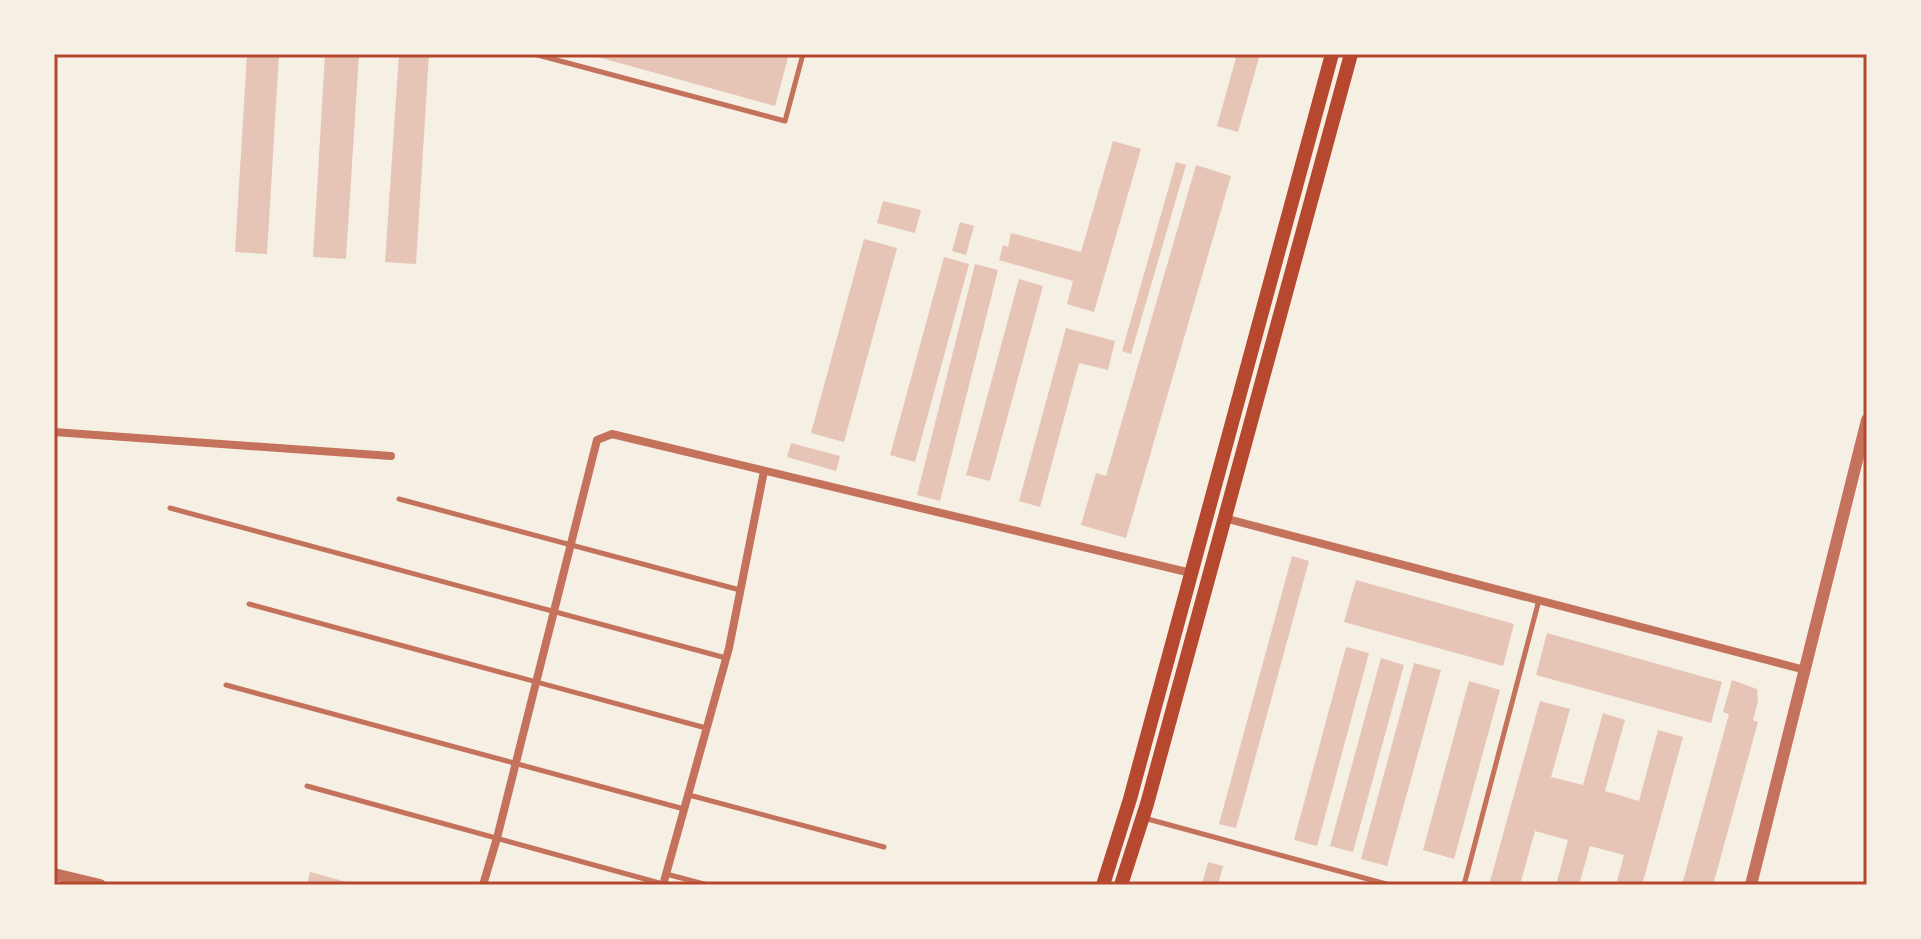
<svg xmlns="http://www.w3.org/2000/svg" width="1921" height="939" viewBox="0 0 1921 939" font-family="Arial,sans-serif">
<rect width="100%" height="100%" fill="#f6efe4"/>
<g fill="#e6c5b7">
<polygon points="247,54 279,54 267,254 235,252"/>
<polygon points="325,54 359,54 346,259 313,257"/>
<polygon points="399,54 429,54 416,264 385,262"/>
<polygon points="587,54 789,54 775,106"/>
<polygon points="1237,54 1260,54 1238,132 1217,126"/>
<polygon points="1113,141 1141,149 1094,312 1067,304 1073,281 999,260 1003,245 1008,247 1011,233 1081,252"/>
<polygon points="1176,162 1186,165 1131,354 1122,351"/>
<polygon points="1196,165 1231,176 1126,538 1081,525 1096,473 1106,476"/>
<polygon points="883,201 921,210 915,233 877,223"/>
<polygon points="960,222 974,226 966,255 952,251"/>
<polygon points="864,239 897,248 844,442 811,433"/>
<polygon points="944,257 969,264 915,462 890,455"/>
<polygon points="975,264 998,270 940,501 917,495"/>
<polygon points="1019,279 1043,286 990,481 966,475"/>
<polygon points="1066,328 1115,341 1108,370 1079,363 1040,507 1019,501"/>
<polygon points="791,443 840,456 836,471 787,457"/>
<polygon points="1292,556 1309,561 1236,828 1219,824"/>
<polygon points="1356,580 1514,624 1503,666 1344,622"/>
<polygon points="1547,633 1722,682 1711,723 1536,675"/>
<polygon points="1346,647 1369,653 1317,846 1294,840"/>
<polygon points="1381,658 1404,665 1353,852 1330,846"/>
<polygon points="1414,663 1441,670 1387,866 1361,859"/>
<polygon points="1732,680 1757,689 1758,702 1753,720 1758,722 1713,885 1682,885 1729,714 1723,712"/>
<polygon points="1469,681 1500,690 1454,859 1423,850"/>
<polygon points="1540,701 1570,709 1551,777 1583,785 1603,713 1625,720 1605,791 1639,801 1658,730 1683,737 1642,885 1616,885 1624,855 1590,846 1579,885 1556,885 1568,840 1535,831 1520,885 1489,885"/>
<polygon points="1208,862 1223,866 1218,885 1202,885"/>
<polygon points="310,872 354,884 354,885 307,885"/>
</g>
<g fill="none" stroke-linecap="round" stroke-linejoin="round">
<g stroke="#c5725c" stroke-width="5">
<polyline points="534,54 785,121 803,54"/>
<polyline points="399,499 740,590"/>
<polyline points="170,508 726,658"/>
<polyline points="249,604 706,728"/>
<polyline points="226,685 684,809"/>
<polyline points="307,786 663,884"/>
<polyline points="689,795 884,847"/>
<polyline points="1144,818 1390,885"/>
<polyline points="666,874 708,885"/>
<polyline points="1464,885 1539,600"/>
</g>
<g stroke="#c5725c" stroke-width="8">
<polyline points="54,432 391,456"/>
<polyline points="1224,518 1805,670"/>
<polyline points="483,885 497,838 597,440 612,434 1191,573"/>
<polyline points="663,885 729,648 764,471"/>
</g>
<g stroke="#c5725c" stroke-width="12">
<polyline points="54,874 100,885"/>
<polyline points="1751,885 1867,420"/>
</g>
<g stroke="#b5482f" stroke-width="14">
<polyline points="1103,885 1130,799 1332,54"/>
<polyline points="1121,885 1147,804 1351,54"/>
</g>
</g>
<rect width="1921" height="939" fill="none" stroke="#f6efe4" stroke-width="112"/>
<rect x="56" y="56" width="1809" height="827" fill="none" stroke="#b5482f" stroke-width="3"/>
</svg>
